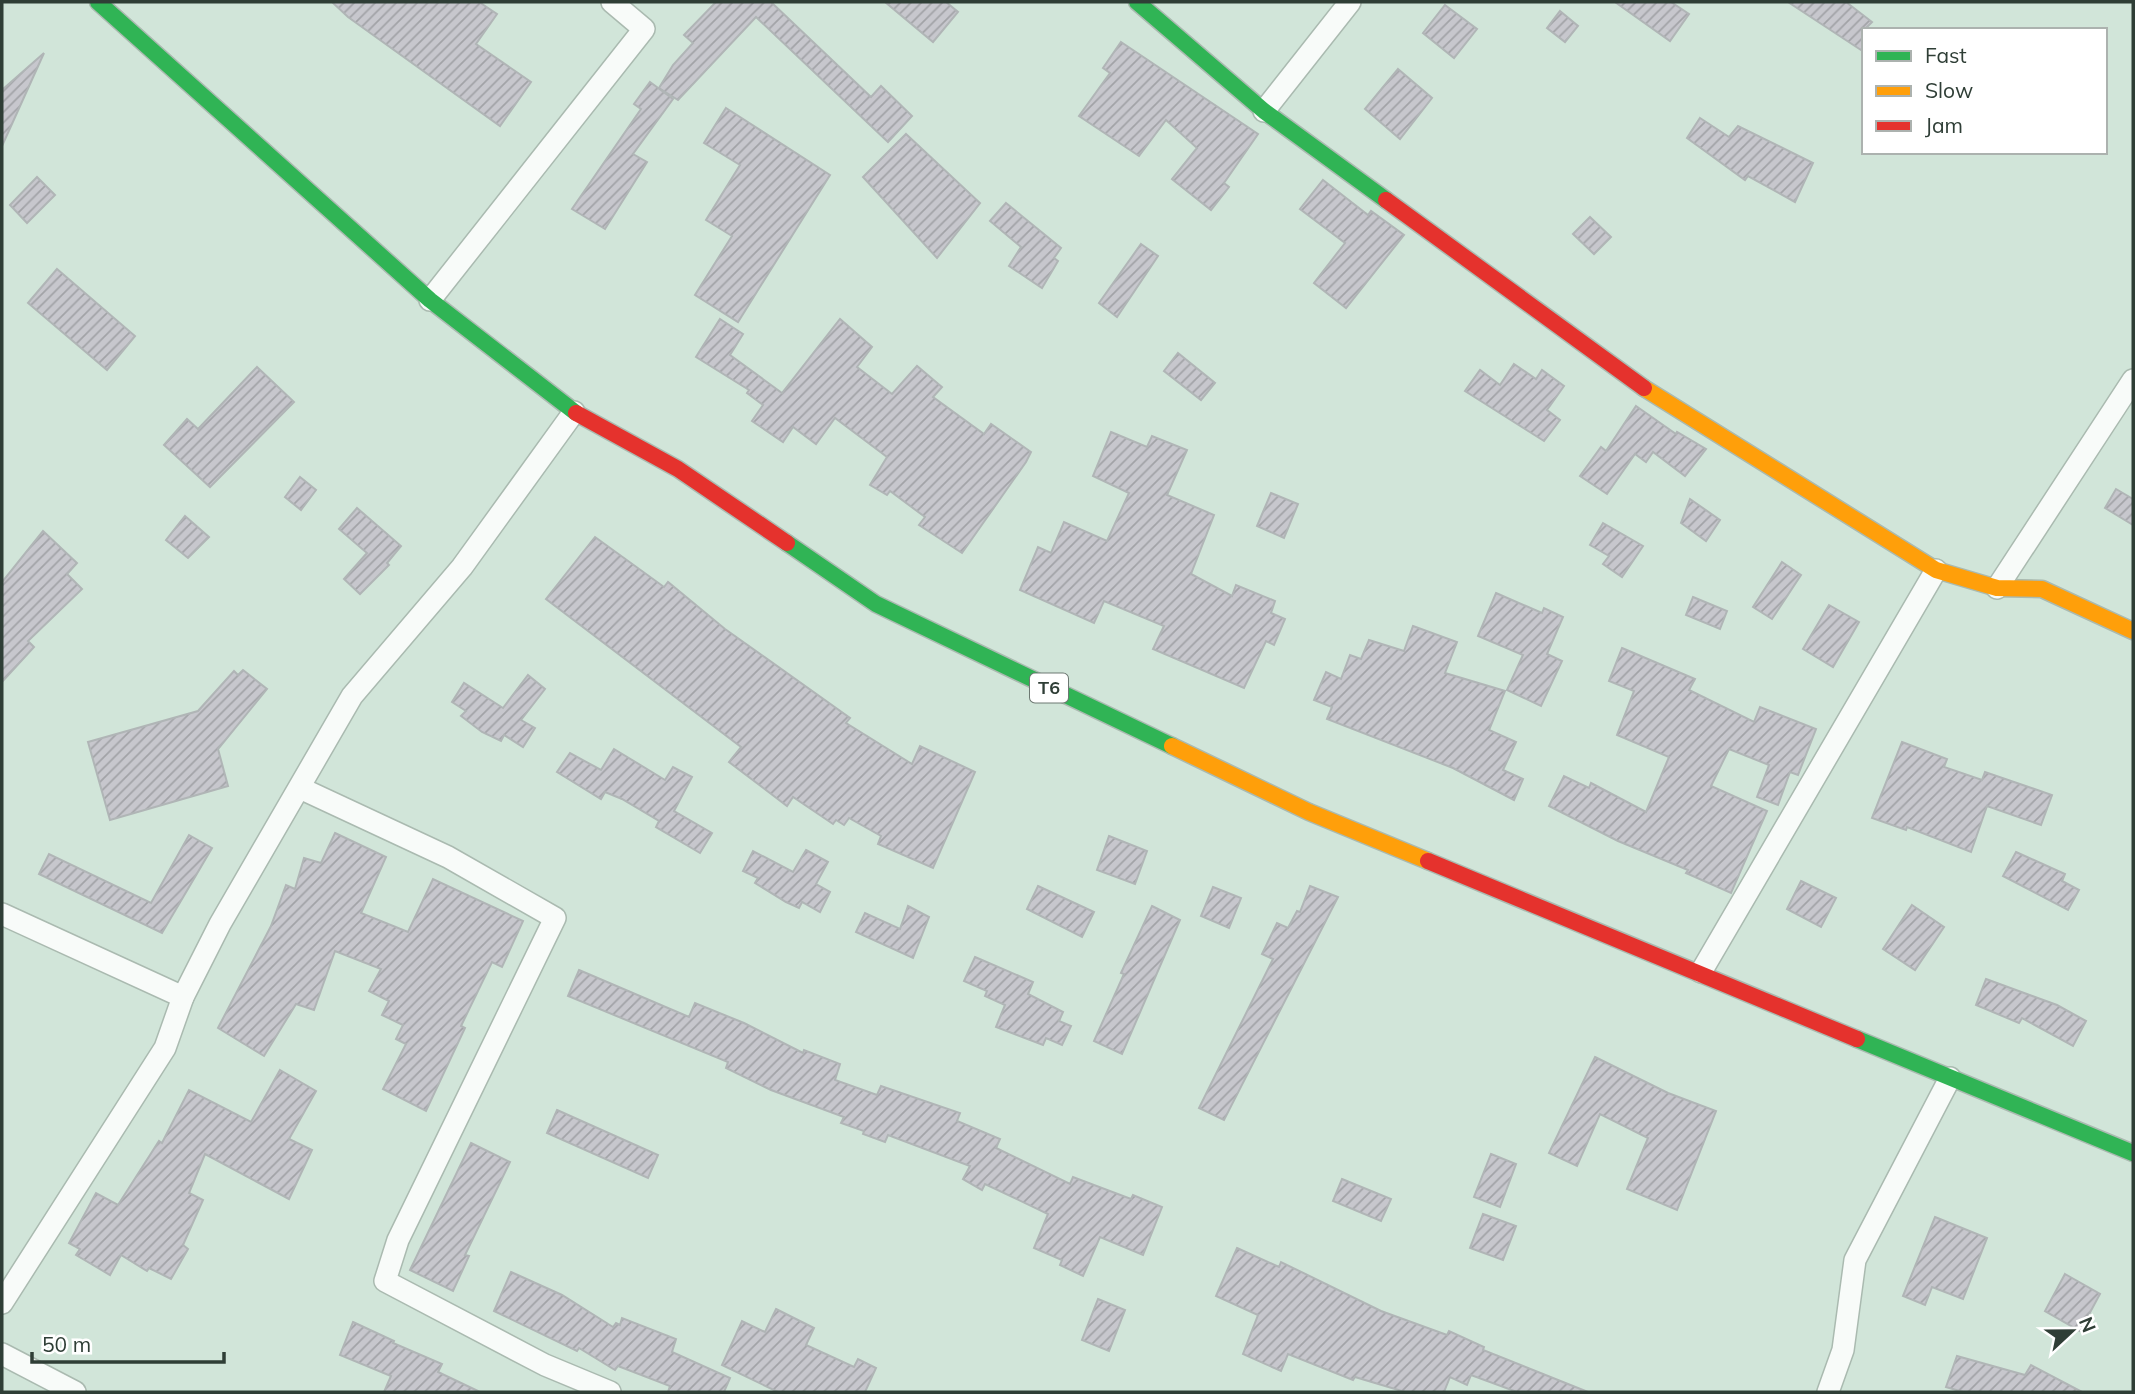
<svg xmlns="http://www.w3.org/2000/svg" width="2135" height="1394" viewBox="0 0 2135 1394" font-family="Mulish,sans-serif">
<defs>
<pattern id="building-hatch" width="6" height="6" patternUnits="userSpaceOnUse" patternTransform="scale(1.75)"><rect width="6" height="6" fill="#c7c7cd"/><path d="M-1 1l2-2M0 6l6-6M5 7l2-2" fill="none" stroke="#a2a3a7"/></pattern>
</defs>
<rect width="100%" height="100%" fill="#d1e5d9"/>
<g fill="url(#building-hatch)" stroke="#b0b5b6" stroke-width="2">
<polygon points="332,2 479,2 497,14 476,44 531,82 500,126 348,17"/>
<polygon points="716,2 771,2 871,97 881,86 912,116 888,142 756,17 678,100 659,88 673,65 693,43 684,35"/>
<polygon points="885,2 946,2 958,12 933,42"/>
<polygon points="1615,2 1671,2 1689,14 1670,41"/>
<polygon points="1788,2 1846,2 1872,22 1864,30 1864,52"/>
<polygon points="1445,5 1477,29 1454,58 1423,33"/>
<polygon points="1560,11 1578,26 1565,42 1547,28"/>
<polygon points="1121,42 1258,134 1224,183 1229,187 1211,210 1172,179 1197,148 1166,120 1139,156 1079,116 1110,73 1103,68"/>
<polygon points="44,53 2,146 2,90"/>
<polygon points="1398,69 1432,98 1400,139 1365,109"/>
<polygon points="650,82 673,99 633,154 647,162 605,229 572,209 641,109 634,104"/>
<polygon points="726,108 830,175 738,322 695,295 732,236 706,220 740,165 704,143"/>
<polygon points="1700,118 1729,137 1738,126 1813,163 1795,202 1748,176 1745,180 1687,138"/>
<polygon points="906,134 980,203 937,258 863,177"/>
<polygon points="37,177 55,195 27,223 10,205"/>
<polygon points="1323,180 1368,215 1371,211 1404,235 1346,308 1314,283 1345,243 1300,209"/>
<polygon points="1006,203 1061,248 1054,258 1058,261 1042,288 1009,266 1021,247 990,221"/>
<polygon points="1590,217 1611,237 1594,254 1573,234"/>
<polygon points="1141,244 1158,256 1117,317 1099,303"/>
<polygon points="57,269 135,336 107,370 28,303"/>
<polygon points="720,319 743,334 730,355 782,393 840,319 872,347 857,367 892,394 917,366 942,387 933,397 984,434 991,424 1031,452 1026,462 962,553 919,525 925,517 890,491 887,495 870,485 887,457 835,418 816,444 793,427 783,442 752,421 763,405 747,393 749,390 696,357"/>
<polygon points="1178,353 1215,383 1201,400 1164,371"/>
<polygon points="1514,364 1536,379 1542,370 1564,386 1547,410 1560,420 1544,441 1465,391 1480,370 1500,385"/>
<polygon points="257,367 294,402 210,487 164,445 187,419 198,429"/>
<polygon points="1636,406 1676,434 1677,432 1706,449 1685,476 1653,452 1646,462 1635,454 1607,494 1580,476 1601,447 1606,451"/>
<polygon points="1111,432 1147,447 1152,436 1187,450 1167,495 1214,515 1191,574 1232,596 1236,585 1275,601 1271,613 1285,619 1274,645 1266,641 1244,688 1153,649 1164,626 1104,601 1094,623 1020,590 1038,547 1051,553 1064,522 1107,541 1129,493 1093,476"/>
<polygon points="300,477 316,490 301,510 285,497"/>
<polygon points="2116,489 2133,499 2133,525 2105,508"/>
<polygon points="1271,493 1298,504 1284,538 1257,526"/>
<polygon points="1690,499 1720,520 1706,541 1681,523"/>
<polygon points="357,508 401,546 387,563 389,565 360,594 344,579 367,553 339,529"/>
<polygon points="185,516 209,537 188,558 166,540"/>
<polygon points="1603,523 1643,546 1622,577 1603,564 1609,556 1590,545"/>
<polygon points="43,531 77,563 67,574 82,589 28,641 34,647 2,682 2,582"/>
<polygon points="595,537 664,587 668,582 725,629 850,718 846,723 912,764 920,746 975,772 933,868 878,844 881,836 849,818 844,825 836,820 833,824 793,797 787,806 729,762 741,747 546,599"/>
<polygon points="1782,562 1801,575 1772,619 1753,607"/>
<polygon points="1496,593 1542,613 1544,608 1563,617 1547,654 1562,661 1541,706 1507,690 1523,655 1478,636"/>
<polygon points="1693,597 1727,611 1720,629 1686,615"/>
<polygon points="1829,605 1859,622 1833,667 1803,649"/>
<polygon points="1413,626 1457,642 1445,673 1505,691 1489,730 1516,742 1503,770 1523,779 1514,800 1453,768 1327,719 1332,707 1314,700 1326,672 1341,679 1350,655 1361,659 1369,640 1404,651"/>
<polygon points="1622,648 1695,679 1689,690 1754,722 1760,707 1816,729 1798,775 1790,772 1778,805 1757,797 1769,765 1729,749 1711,786 1767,811 1731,893 1686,873 1688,870 1618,841 1549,806 1564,776 1589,788 1591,783 1646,812 1669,757 1617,735 1634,691 1609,681"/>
<polygon points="243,670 267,689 218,749 228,786 110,820 88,742 198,711 234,671 238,675"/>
<polygon points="528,675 545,689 521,720 535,728 523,747 504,735 501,741 482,732 461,716 466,711 452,702 464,683 503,708"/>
<polygon points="1902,742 1947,759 1944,767 1982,780 1985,772 2052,795 2041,825 1987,806 1971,852 1907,827 1906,830 1872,818"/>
<polygon points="614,749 665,780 673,767 692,777 674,811 712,833 700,853 656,827 659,821 622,799 605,792 601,799 557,772 570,753 601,770"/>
<polygon points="335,833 386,857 361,913 408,932 433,879 523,921 502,967 492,962 461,1026 465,1028 426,1111 383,1089 406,1044 396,1039 403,1025 382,1015 389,1001 369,991 381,969 335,951 314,1010 296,1004 264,1056 218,1028 271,926 286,885 295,889 304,858 321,863"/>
<polygon points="189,835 212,848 162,933 39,874 49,854 151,903"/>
<polygon points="1109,836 1147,851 1135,884 1097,870"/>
<polygon points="806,850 828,862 816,884 830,892 820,912 802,902 799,908 786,902 755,883 758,878 743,871 753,851 793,872"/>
<polygon points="2016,852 2065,874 2062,881 2079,890 2068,910 2003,876"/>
<polygon points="1801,881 1836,898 1821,927 1787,909"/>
<polygon points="1038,886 1094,912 1082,937 1027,909"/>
<polygon points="1310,886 1338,897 1224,1120 1199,1108 1273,959 1262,954 1277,923 1288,928 1297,911 1300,912"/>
<polygon points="1213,887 1241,898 1229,928 1201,916"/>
<polygon points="1912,905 1944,927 1915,970 1883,949"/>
<polygon points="908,906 929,917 913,958 856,932 865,913 900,929"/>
<polygon points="1152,906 1180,920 1122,1054 1094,1041 1124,974 1121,973"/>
<polygon points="975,957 1033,982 1028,994 1063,1012 1059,1021 1071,1026 1062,1045 1046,1038 1043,1045 996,1027 1005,1005 985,996 987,991 964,981"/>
<polygon points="579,970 689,1017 695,1003 744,1023 803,1053 804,1050 840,1064 835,1080 877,1095 881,1086 960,1113 957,1121 1000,1139 996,1148 1070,1184 1073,1177 1131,1199 1133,1195 1162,1207 1143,1255 1100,1237 1083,1276 1060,1265 1062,1260 1034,1248 1048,1214 985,1184 982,1190 963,1179 970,1166 888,1135 885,1142 863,1134 864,1131 841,1123 844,1117 771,1090 726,1068 728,1062 568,996"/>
<polygon points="1986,979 2057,1005 2086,1021 2073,1046 2022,1018 2019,1023 1976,1005"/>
<polygon points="1595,1057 1668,1093 1716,1111 1677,1210 1627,1189 1648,1138 1600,1114 1577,1166 1549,1153"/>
<polygon points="280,1070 316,1091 289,1139 312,1150 289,1199 205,1154 189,1193 203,1200 183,1245 188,1249 171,1279 149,1268 147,1271 121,1255 110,1275 76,1255 80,1249 69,1243 96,1193 118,1205 159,1141 162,1143 189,1090 251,1122"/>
<polygon points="557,1110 658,1155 648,1178 547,1133"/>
<polygon points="471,1143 510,1162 465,1255 469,1256 453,1291 410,1270"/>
<polygon points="1491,1154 1516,1164 1500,1207 1474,1197"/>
<polygon points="1342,1179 1391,1199 1381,1221 1333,1201"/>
<polygon points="1483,1214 1516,1226 1503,1260 1470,1248"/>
<polygon points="1935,1217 1987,1238 1963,1299 1932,1287 1925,1305 1903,1296"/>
<polygon points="1237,1248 1279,1267 1281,1262 1381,1311 1447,1335 1449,1331 1484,1347 1483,1350 1588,1392 1517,1392 1471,1375 1467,1385 1450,1377 1444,1392 1405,1392 1355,1377 1353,1380 1288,1354 1281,1371 1243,1354 1258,1315 1216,1296"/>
<polygon points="511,1272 562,1295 613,1327 616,1323 620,1325 622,1318 676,1339 672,1352 730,1378 724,1392 668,1392 670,1386 618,1366 615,1370 579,1348 577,1351 494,1311"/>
<polygon points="2065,1274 2100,1294 2080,1331 2045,1311"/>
<polygon points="1098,1299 1125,1310 1109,1351 1082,1340"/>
<polygon points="776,1309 814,1328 806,1345 854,1367 858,1359 876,1368 865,1392 778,1392 722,1365 742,1321 765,1332"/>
<polygon points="353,1322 394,1341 393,1343 442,1364 438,1372 480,1392 384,1392 391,1376 340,1355"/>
<polygon points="1957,1356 2025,1375 2031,1365 2082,1392 1963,1392 1946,1387"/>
</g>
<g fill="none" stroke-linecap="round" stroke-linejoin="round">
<defs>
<g id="street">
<polyline points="1264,111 1350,2"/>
<polyline points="430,300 644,29 612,2"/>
<polyline points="1997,588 2133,380"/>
<polyline points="300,788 448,857 555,918 398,1240 385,1281 545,1365 610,1392"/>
<polyline points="2,914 183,997"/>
<polyline points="1701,972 1936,570"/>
<polyline points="2,1303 165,1048 183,997 220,924 352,696 462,567 574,412"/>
<polyline points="2,1354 75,1392"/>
<polyline points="1828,1392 1843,1350 1855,1260 1950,1078"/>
</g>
<g id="fast">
<polyline points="98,2 430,300 576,413"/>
<polyline points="1137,2 1264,111 1386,200"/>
<polyline points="787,543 876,604 1172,746"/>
<polyline points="1857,1039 2133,1153"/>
</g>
<g id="slow">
<polyline points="1644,388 1936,570 1997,588 2042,589 2133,631"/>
<polyline points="1172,746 1309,812 1428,861"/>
</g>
<g id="jam">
<polyline points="1386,200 1644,388"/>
<polyline points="576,413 678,469 787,543"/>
<polyline points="1428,861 1857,1039"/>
</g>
</defs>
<use href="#street" stroke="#aabab0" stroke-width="24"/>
<use href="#fast" stroke="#aabab0" stroke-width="19"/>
<use href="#slow" stroke="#aabab0" stroke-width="19"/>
<use href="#jam" stroke="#aabab0" stroke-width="19"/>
<use href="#street" stroke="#f8fbf9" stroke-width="21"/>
<use href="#fast" stroke="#30b455" stroke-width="16"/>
<use href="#slow" stroke="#ff9f0a" stroke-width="16"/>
<use href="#jam" stroke="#e5322d" stroke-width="16"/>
</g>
<g text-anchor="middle" stroke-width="5" stroke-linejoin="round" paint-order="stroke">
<rect fill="#fff" stroke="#6d7872" stroke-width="2" x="1030" y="673.5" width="38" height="29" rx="5"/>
<g font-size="18" font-weight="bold" fill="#2f3e36">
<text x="1049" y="694">T6</text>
</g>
</g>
<rect width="2135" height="1394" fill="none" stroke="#2f3e36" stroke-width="7"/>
<rect x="1862" y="28" width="245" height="126" fill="#ffffff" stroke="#acb2af" stroke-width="2"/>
<rect x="1876" y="51" width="35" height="10" fill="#30b455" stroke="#acb2af" stroke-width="2"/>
<text x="1925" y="63" font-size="21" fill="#2f3e36">Fast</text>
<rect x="1876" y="86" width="35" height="10" fill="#ff9f0a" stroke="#acb2af" stroke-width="2"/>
<text x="1925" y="98" font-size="21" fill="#2f3e36">Slow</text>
<rect x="1876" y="121" width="35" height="10" fill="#e5322d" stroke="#acb2af" stroke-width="2"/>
<text x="1925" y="133" font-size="21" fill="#2f3e36">Jam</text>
<g transform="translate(2072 1331) rotate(68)" stroke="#ffffff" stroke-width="5" paint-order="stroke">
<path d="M0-5L12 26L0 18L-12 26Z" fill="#2f3e36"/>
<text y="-10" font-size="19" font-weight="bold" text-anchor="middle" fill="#2f3e36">N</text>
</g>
<path d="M32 1352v10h192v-10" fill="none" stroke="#2f3e36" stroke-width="3.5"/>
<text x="42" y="1352" font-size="21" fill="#2f3e36" stroke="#ffffff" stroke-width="5" paint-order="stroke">50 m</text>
</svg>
